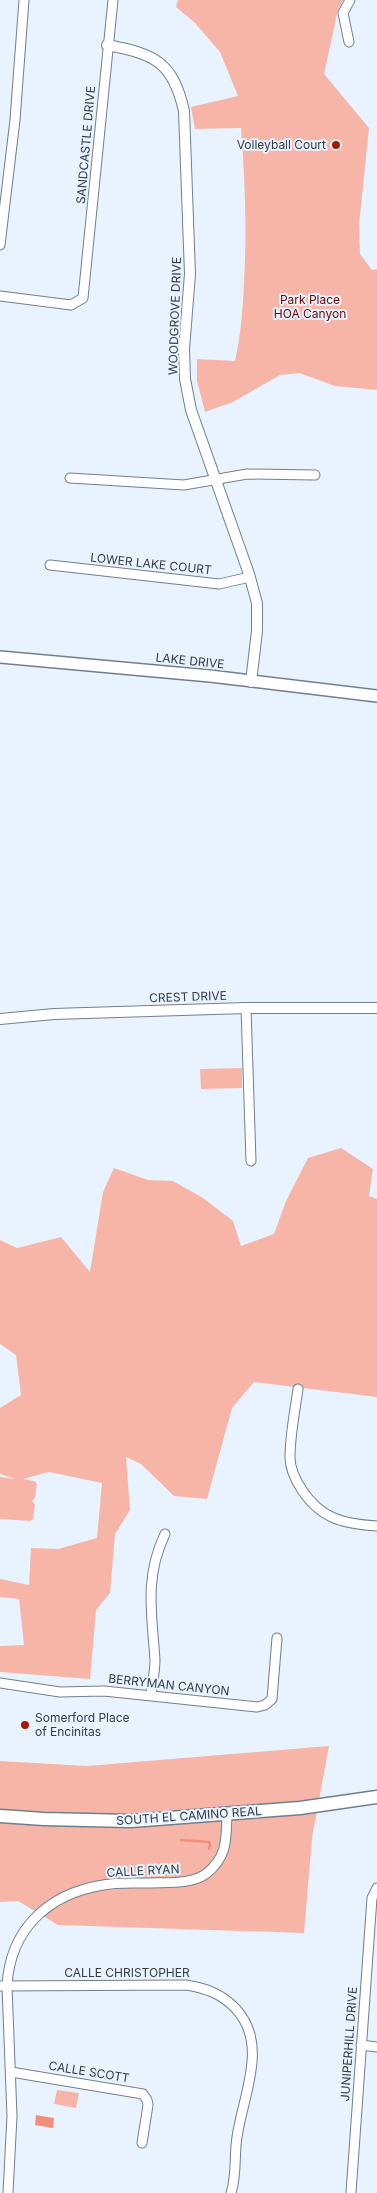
<svg xmlns="http://www.w3.org/2000/svg" width="377" height="2193" viewBox="0 0 377 2193" font-family="Inter,sans-serif">
<rect width="100%" height="100%" fill="#e9f3ff"/>
<g fill="#f7b5a8">
<path d="M178,0H343L338,10L324,74L369,128L359,225L360,254L372,270L377,269V390L335,386L299,373L280,375L233,402L205,412L197,381V359L235,361C241,334 243,308 244,281C247,230 245,179 241,128L195,129L191,107L238,96L220,52L195,23L176,7Z"/>
<polygon points="242,1068 242,1088 201,1089 200,1069"/>
<polygon points="341,1148 373,1169 369,1196 377,1199 377,1397 254,1382 232,1408 207,1499 174,1496 141,1464 126,1457 130,1510 115,1534 110,1593 96,1610 90,1679 0,1672 0,1646 24,1645 19,1599 0,1597 0,1579 29,1585 31,1548 58,1549 97,1538 102,1483 49,1472 23,1479 34,1481 37,1484 35,1498 32,1501 35,1505 33,1519 30,1521 0,1519 0,1477 16,1479 0,1474 0,1408 21,1395 16,1355 0,1344 0,1240 17,1248 61,1237 90,1272 103,1192 114,1168 148,1180 173,1181 203,1198 233,1221 241,1246 274,1234 286,1201 308,1158"/>
<polygon points="329,1746 312,1838 304,1933 58,1925 18,1901 0,1902 0,1761 87,1766"/>
<polygon points="57,2090 79,2093 76,2108 54,2104"/>
</g>
<polygon fill="#f48e7c" points="36,2115 54,2118 53,2128 35,2125"/>
<g fill="none" stroke-linecap="round" stroke-linejoin="round">
<polyline stroke="#f48e7c" stroke-width="2.5" points="181,1840 209,1842 210,1845 209,1849"/>
<defs>
<g id="minor">
<polyline points="349,42 343,13 350,0"/>
<polyline points="0,245 15,120 24,0"/>
<polyline points="0,296 71,305 83,298 113,0"/>
<polyline points="70,478 184,485 247,474 315,475"/>
<polyline points="50,565 219,584 250,577"/>
<polyline points="246,1008 251,1161"/>
<path d="M298,1389C295,1411 290,1435 290,1457C290,1468 296,1481 302,1490C321,1519 344,1524 377,1526"/>
<polyline points="0,1683 60,1692 104,1691 257,1707 265,1705 272,1699 277,1638"/>
<path d="M151,1695C152,1684 155,1672 155,1660C152,1614 144,1578 165,1534"/>
<path d="M0,1986L186,1985C206,1988 222,1994 236,2009C269,2045 243,2095 237,2137C234,2155 237,2175 231,2193"/>
<polyline points="361,2045 377,2047"/>
<polyline points="11,2072 143,2094 147,2100 148,2105 142,2143"/>
<path d="M8,2193L12,2116L7,1986C10,1929 48,1894 103,1885C117,1882 133,1883 148,1883C167,1882 192,1885 207,1873C228,1856 226,1838 227,1814"/>
<polyline points="351,2193 372,1898 377,1888"/>
</g>
<g id="tertiary">
<path d="M107,45C155,54 173,62 184,111L190,274L184,349L185,379L191,410L249,574L257,603V631L251,682"/>
<polyline points="0,1019 54,1014 246,1008 377,1008"/>
</g>
<polyline id="secondary" points="0,657 210,676 377,696"/>
<polyline id="primary" points="0,1816 44,1819 131,1821 300,1808 377,1797"/>
</defs>
<use href="#minor" stroke="#707f90" stroke-width="11"/>
<use href="#tertiary" stroke="#707f90" stroke-width="12"/>
<use href="#secondary" stroke="#707f90" stroke-width="14"/>
<use href="#primary" stroke="#707f90" stroke-width="15"/>
<use href="#minor" stroke="#fff" stroke-width="9"/>
<use href="#tertiary" stroke="#fff" stroke-width="10"/>
<use href="#secondary" stroke="#fff" stroke-width="11"/>
<use href="#primary" stroke="#fff" stroke-width="12"/>
</g>
<g fill="#a81802" stroke="#e9f3ff" stroke-width="2">
<circle cx="336" cy="145" r="5"/>
<circle cx="25" cy="1725" r="5"/>
</g>
<g text-anchor="middle" stroke-width="4" stroke-linejoin="round" paint-order="stroke">
<g font-size="12" fill="#353c43" stroke="#e9f3ff">
<text transform="translate(86 145) rotate(-85)" y="4">SANDCASTLE DRIVE</text>
<text transform="translate(175 316) rotate(-88)" y="4">WOODGROVE DRIVE</text>
<text transform="translate(151 564) rotate(6)" y="4">LOWER LAKE COURT</text>
<text transform="translate(190 661) rotate(6)" y="4">LAKE DRIVE</text>
<text transform="translate(188 997) rotate(-2)" y="4">CREST DRIVE</text>
<text transform="translate(169 1685) rotate(6)" y="4">BERRYMAN CANYON</text>
<text transform="translate(189 1816) rotate(-4)" y="4">SOUTH EL CAMINO REAL</text>
<text transform="translate(143 1871) rotate(-3)" y="4">CALLE RYAN</text>
<text x="127" y="1977">CALLE CHRISTOPHER</text>
<text transform="translate(349 2044) rotate(-86)" y="4">JUNIPERHILL DRIVE</text>
<text transform="translate(89 2072) rotate(9)" y="4">CALLE SCOTT</text>
</g>
<g font-size="12" fill="#353c43" stroke="#e9f3ff" text-anchor="end">
<text x="326" y="149">Volleyball Court</text>
<text x="35" y="1722" text-anchor="start">Somerford Place<tspan x="35" dy="14">of Encinitas</tspan></text>
</g>
<g font-size="12" fill="#650800" stroke="#e9f3ff">
<text x="310" y="304">Park Place<tspan x="310" dy="14">HOA Canyon</tspan></text>
</g>
</g>
</svg>
